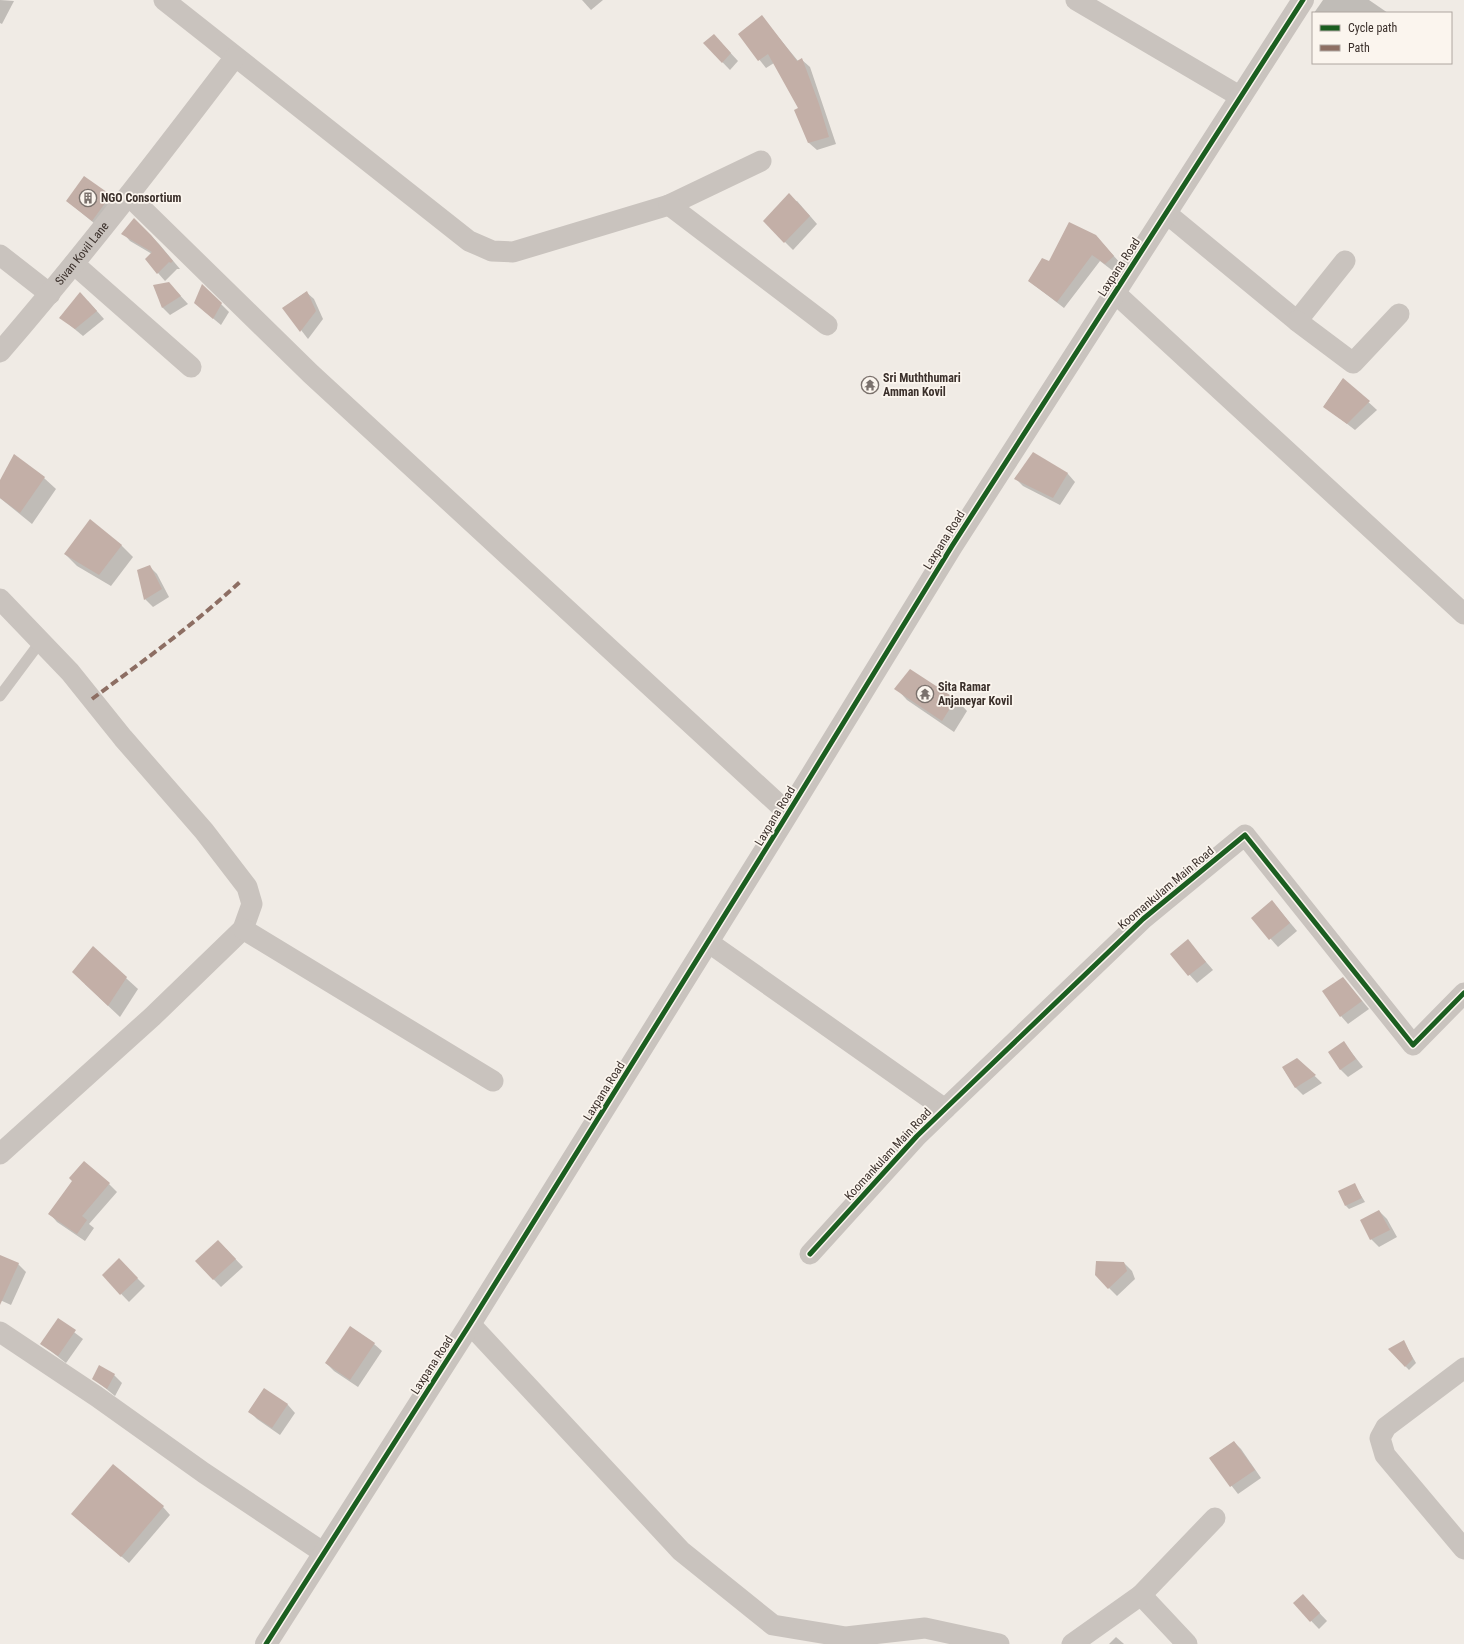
<svg xmlns="http://www.w3.org/2000/svg" width="1464" height="1644" viewBox="0 0 1464 1644" font-family="'Roboto Condensed',sans-serif">
<rect width="100%" height="100%" fill="#f0ebe5"/>
<g fill="#0003">
<polygon points="0,0 14,1 2,24 0,23"/>
<polygon points="582,0 603,0 591,10"/>
<polygon points="1323,0 1369,0 1388,13 1314,13"/>
<polygon points="762,17 798,61 802,60 810,67 836,144 817,150 809,143 800,109 774,63 766,68 739,34"/>
<polygon points="714,35 738,61 730,70 704,43"/>
<polygon points="110,196 118,203 100,228 67,201"/>
<polygon points="797,201 817,224 793,250 764,221"/>
<polygon points="134,219 159,244 180,269 177,269 165,281 158,273 152,254 130,241 123,233"/>
<polygon points="1095,235 1121,264 1113,271 1100,261 1064,308 1029,281 1050,263"/>
<polygon points="154,286 176,291 188,304 170,315 163,308"/>
<polygon points="203,286 229,312 221,325 203,310"/>
<polygon points="306,292 314,299 323,319 308,339 284,308"/>
<polygon points="88,301 104,319 83,336 60,317"/>
<polygon points="1343,379 1377,410 1355,430 1324,406"/>
<polygon points="1033,454 1068,474 1075,482 1060,505 1023,486 1015,478"/>
<polygon points="44,478 56,489 32,524 0,498 0,482"/>
<polygon points="90,521 122,546 133,557 111,586 77,566 65,554"/>
<polygon points="149,566 157,574 169,597 153,607 145,599"/>
<polygon points="896,688 956,699 967,711 954,732 907,700"/>
<polygon points="1272,901 1297,931 1278,947 1252,918"/>
<polygon points="1188,941 1213,970 1197,983 1171,954"/>
<polygon points="93,948 138,989 120,1017 85,984"/>
<polygon points="1343,978 1369,1009 1348,1024 1341,1016"/>
<polygon points="1344,1043 1363,1067 1348,1077 1340,1069"/>
<polygon points="1297,1059 1322,1083 1303,1095 1296,1088 1283,1068"/>
<polygon points="109,1184 117,1192 89,1224 94,1228 85,1241 57,1222 50,1214"/>
<polygon points="1354,1184 1365,1202 1349,1209 1346,1206"/>
<polygon points="1379,1211 1387,1219 1397,1237 1379,1247 1371,1239"/>
<polygon points="226,1249 243,1267 221,1287 197,1262"/>
<polygon points="0,1256 18,1264 26,1272 11,1305 0,1300"/>
<polygon points="119,1260 145,1286 129,1302 103,1275"/>
<polygon points="1124,1263 1132,1271 1135,1279 1117,1296 1096,1275"/>
<polygon points="58,1320 83,1339 66,1363 42,1344"/>
<polygon points="1404,1342 1416,1363 1409,1370 1389,1349"/>
<polygon points="374,1344 382,1351 358,1387 334,1371 326,1363"/>
<polygon points="114,1375 122,1383 115,1396 93,1378"/>
<polygon points="264,1389 288,1405 295,1413 280,1435 257,1419 249,1411"/>
<polygon points="1234,1442 1241,1449 1261,1478 1238,1494 1210,1458"/>
<polygon points="163,1507 170,1515 129,1563 80,1521"/>
<polygon points="1294,1603 1310,1603 1327,1621 1319,1629"/>
<polygon points="1116,1637 1124,1644 1109,1644"/>
</g>
<g fill="#c3afa7">
<polygon points="762,15 797,61 802,58 819,104 829,137 808,143 794,110 798,108 768,54 758,61 738,34"/>
<polygon points="714,34 731,53 722,63 703,43"/>
<polygon points="84,176 111,195 92,221 66,201"/>
<polygon points="789,193 810,216 784,243 763,221"/>
<polygon points="134,218 151,235 173,261 171,263 169,262 157,274 145,259 152,252 121,234"/>
<polygon points="1069,222 1096,235 1114,256 1105,264 1092,255 1057,302 1028,281 1042,258 1049,261"/>
<polygon points="169,282 181,296 162,308 153,285"/>
<polygon points="202,284 222,303 213,319 194,303"/>
<polygon points="307,291 316,311 300,332 282,308"/>
<polygon points="80,292 97,311 75,329 59,318"/>
<polygon points="1343,378 1370,401 1347,424 1323,407"/>
<polygon points="1033,452 1068,473 1053,498 1014,479"/>
<polygon points="14,454 45,477 20,513 0,498 0,480"/>
<polygon points="90,519 122,545 99,575 64,554"/>
<polygon points="150,565 162,589 144,600 137,570"/>
<polygon points="910,669 956,699 942,721 894,689"/>
<polygon points="1272,900 1290,923 1269,940 1251,918"/>
<polygon points="1188,939 1206,962 1188,976 1170,954"/>
<polygon points="93,946 127,977 108,1006 72,972"/>
<polygon points="1343,977 1362,1001 1340,1017 1322,991"/>
<polygon points="1344,1041 1356,1059 1340,1070 1328,1052"/>
<polygon points="1297,1058 1316,1075 1295,1088 1282,1067"/>
<polygon points="84,1161 110,1183 82,1216 87,1220 77,1234 48,1214 72,1181 69,1178"/>
<polygon points="1355,1183 1362,1198 1345,1206 1338,1191"/>
<polygon points="1379,1210 1390,1230 1370,1240 1360,1220"/>
<polygon points="218,1240 236,1259 213,1280 195,1261"/>
<polygon points="0,1255 19,1263 0,1305"/>
<polygon points="119,1258 138,1278 120,1295 102,1275"/>
<polygon points="1096,1261 1124,1262 1127,1271 1108,1289 1095,1275"/>
<polygon points="58,1318 76,1330 58,1356 40,1344"/>
<polygon points="350,1326 375,1343 350,1380 325,1363"/>
<polygon points="1404,1340 1413,1359 1405,1367 1388,1349"/>
<polygon points="99,1365 115,1374 107,1389 92,1379"/>
<polygon points="264,1388 288,1404 272,1428 248,1412"/>
<polygon points="1234,1441 1255,1470 1230,1487 1209,1458"/>
<polygon points="113,1464 164,1506 121,1557 71,1514"/>
<polygon points="1303,1594 1320,1613 1310,1622 1293,1603"/>
</g>
<g fill="none" stroke-linecap="round" stroke-linejoin="round">
<polyline stroke="#c9c3be" stroke-width="11" points="0,696 41,641"/>
<g stroke="#c9c3be" stroke-width="21">
<polyline points="164,0 469,241 492,251 513,252 669,205 761,161"/>
<polyline points="1076,0 1241,97"/>
<polyline points="129,196 311,374 788,813"/>
<polyline points="669,205 827,325"/>
<polyline points="1166,213 1297,321 1345,261"/>
<polyline points="0,255 50,294"/>
<polyline points="74,264 191,367"/>
<polyline points="1115,293 1464,614"/>
<polyline points="1297,321 1353,363 1399,314"/>
<path id="s1" d="M0,352C82,257 159,157 235,57"/>
<polyline points="0,599 70,672 123,738 204,831 247,887 252,904 243,929 152,1017 0,1154"/>
<polyline points="243,929 493,1081"/>
<polyline points="708,942 945,1109"/>
<polyline points="810,1254 917,1136 945,1109 1143,919 1245,835 1413,1045 1464,993"/>
<polyline points="470,1324 681,1551 773,1625 846,1637 925,1628 999,1644"/>
<polyline points="0,1332 96,1396 204,1473 324,1553"/>
<polyline points="1464,1368 1386,1427 1380,1438 1385,1455 1464,1549"/>
<polyline points="1141,1595 1187,1644"/>
<polyline points="1072,1644 1141,1595 1215,1518"/>
</g>
<polyline stroke="#c9c3be" stroke-width="22" points="266,1644 470,1324 782,823 952,546 1303,0"/>
<path stroke="#8d6e63" stroke-width="4" stroke-dasharray="8 4" stroke-linecap="butt" d="M92,699C143,661 195,624 242,580"/>
<defs>
<g id="cycleway">
<polyline points="810,1254 917,1136 945,1109 1143,919 1245,835 1413,1045 1464,993"/>
<polyline points="266,1644 470,1324 782,823 952,546 1303,0"/>
</g>
</defs>
<use href="#cycleway" stroke="#fbf5ee" stroke-width="8"/>
<use href="#cycleway" stroke="#1b5e20" stroke-width="5"/>
</g>
<defs>
<symbol id="building-ring" viewBox="-11 -11 22 22"><circle r="9.5" fill="#fbf5ee" stroke="#7a716c" stroke-width="1.5"/><path d="M-4-6H4V6H1V3H-1V6H-4ZM-2.5-4.3h1.7v1.8h-1.7ZM.8-4.3h1.7v1.8H.8ZM-2.5-1h1.7V.8h-1.7ZM.8-1h1.7V.8H.8Z" fill="#7a716c"/></symbol>
<symbol id="temple-ring" viewBox="-11 -11 22 22"><circle r="9.5" fill="#fbf5ee" stroke="#7a716c" stroke-width="1.5"/><path d="M0-6L5-2H3V0L6.5 2.5H4V6H1.5V3h-3V6H-4V2.5H-6.5L-3 0V-2H-5Z" fill="#7a716c"/></symbol>
</defs>
<g fill-rule="evenodd">
<use href="#building-ring" x="78" y="188" width="20" height="20"/>
<use href="#temple-ring" x="860" y="375" width="20" height="20"/>
<use href="#temple-ring" x="915" y="684" width="20" height="20"/>
</g>
<g text-anchor="middle" stroke-width="3.5" stroke-linejoin="round" paint-order="stroke">
<g font-size="12" font-weight="bold" fill="#3b302b" stroke="#fbf5ee" text-anchor="start">
<text x="101" y="202">NGO Consortium</text>
<text x="883" y="382">Sri Muththumari<tspan x="883" dy="14">Amman Kovil</tspan></text>
<text x="938" y="691">Sita Ramar<tspan x="938" dy="14">Anjaneyar Kovil</tspan></text>
</g>
<g font-size="12" fill="#3b302b" stroke="#fbf5ee">
<text dy="4" stroke="none"><textPath href="#s1" startOffset="128">Sivan Kovil Lane</textPath></text>
<text transform="translate(1119 267) rotate(-57)" y="4">Laxpana Road</text>
<text transform="translate(944 540) rotate(-58)" y="4">Laxpana Road</text>
<text transform="translate(775 816) rotate(-59)" y="4">Laxpana Road</text>
<text transform="translate(1166 888) rotate(-40)" y="4">Koomankulam Main Road</text>
<text transform="translate(604 1091) rotate(-58)" y="4">Laxpana Road</text>
<text transform="translate(888 1154) rotate(-47)" y="4">Koomankulam Main Road</text>
<text transform="translate(432 1365) rotate(-57)" y="4">Laxpana Road</text>
</g>
</g>
<rect x="1312" y="12" width="140" height="52" fill="#fbf5ee" stroke="#aea6a0"/>
<rect x="1320" y="25" width="20" height="6" fill="#1b5e20" stroke="#aea6a0"/>
<text x="1348" y="32" font-size="12" fill="#3b302b">Cycle path</text>
<rect x="1320" y="45" width="20" height="6" fill="#8d6e63" stroke="#aea6a0"/>
<text x="1348" y="52" font-size="12" fill="#3b302b">Path</text>
</svg>
